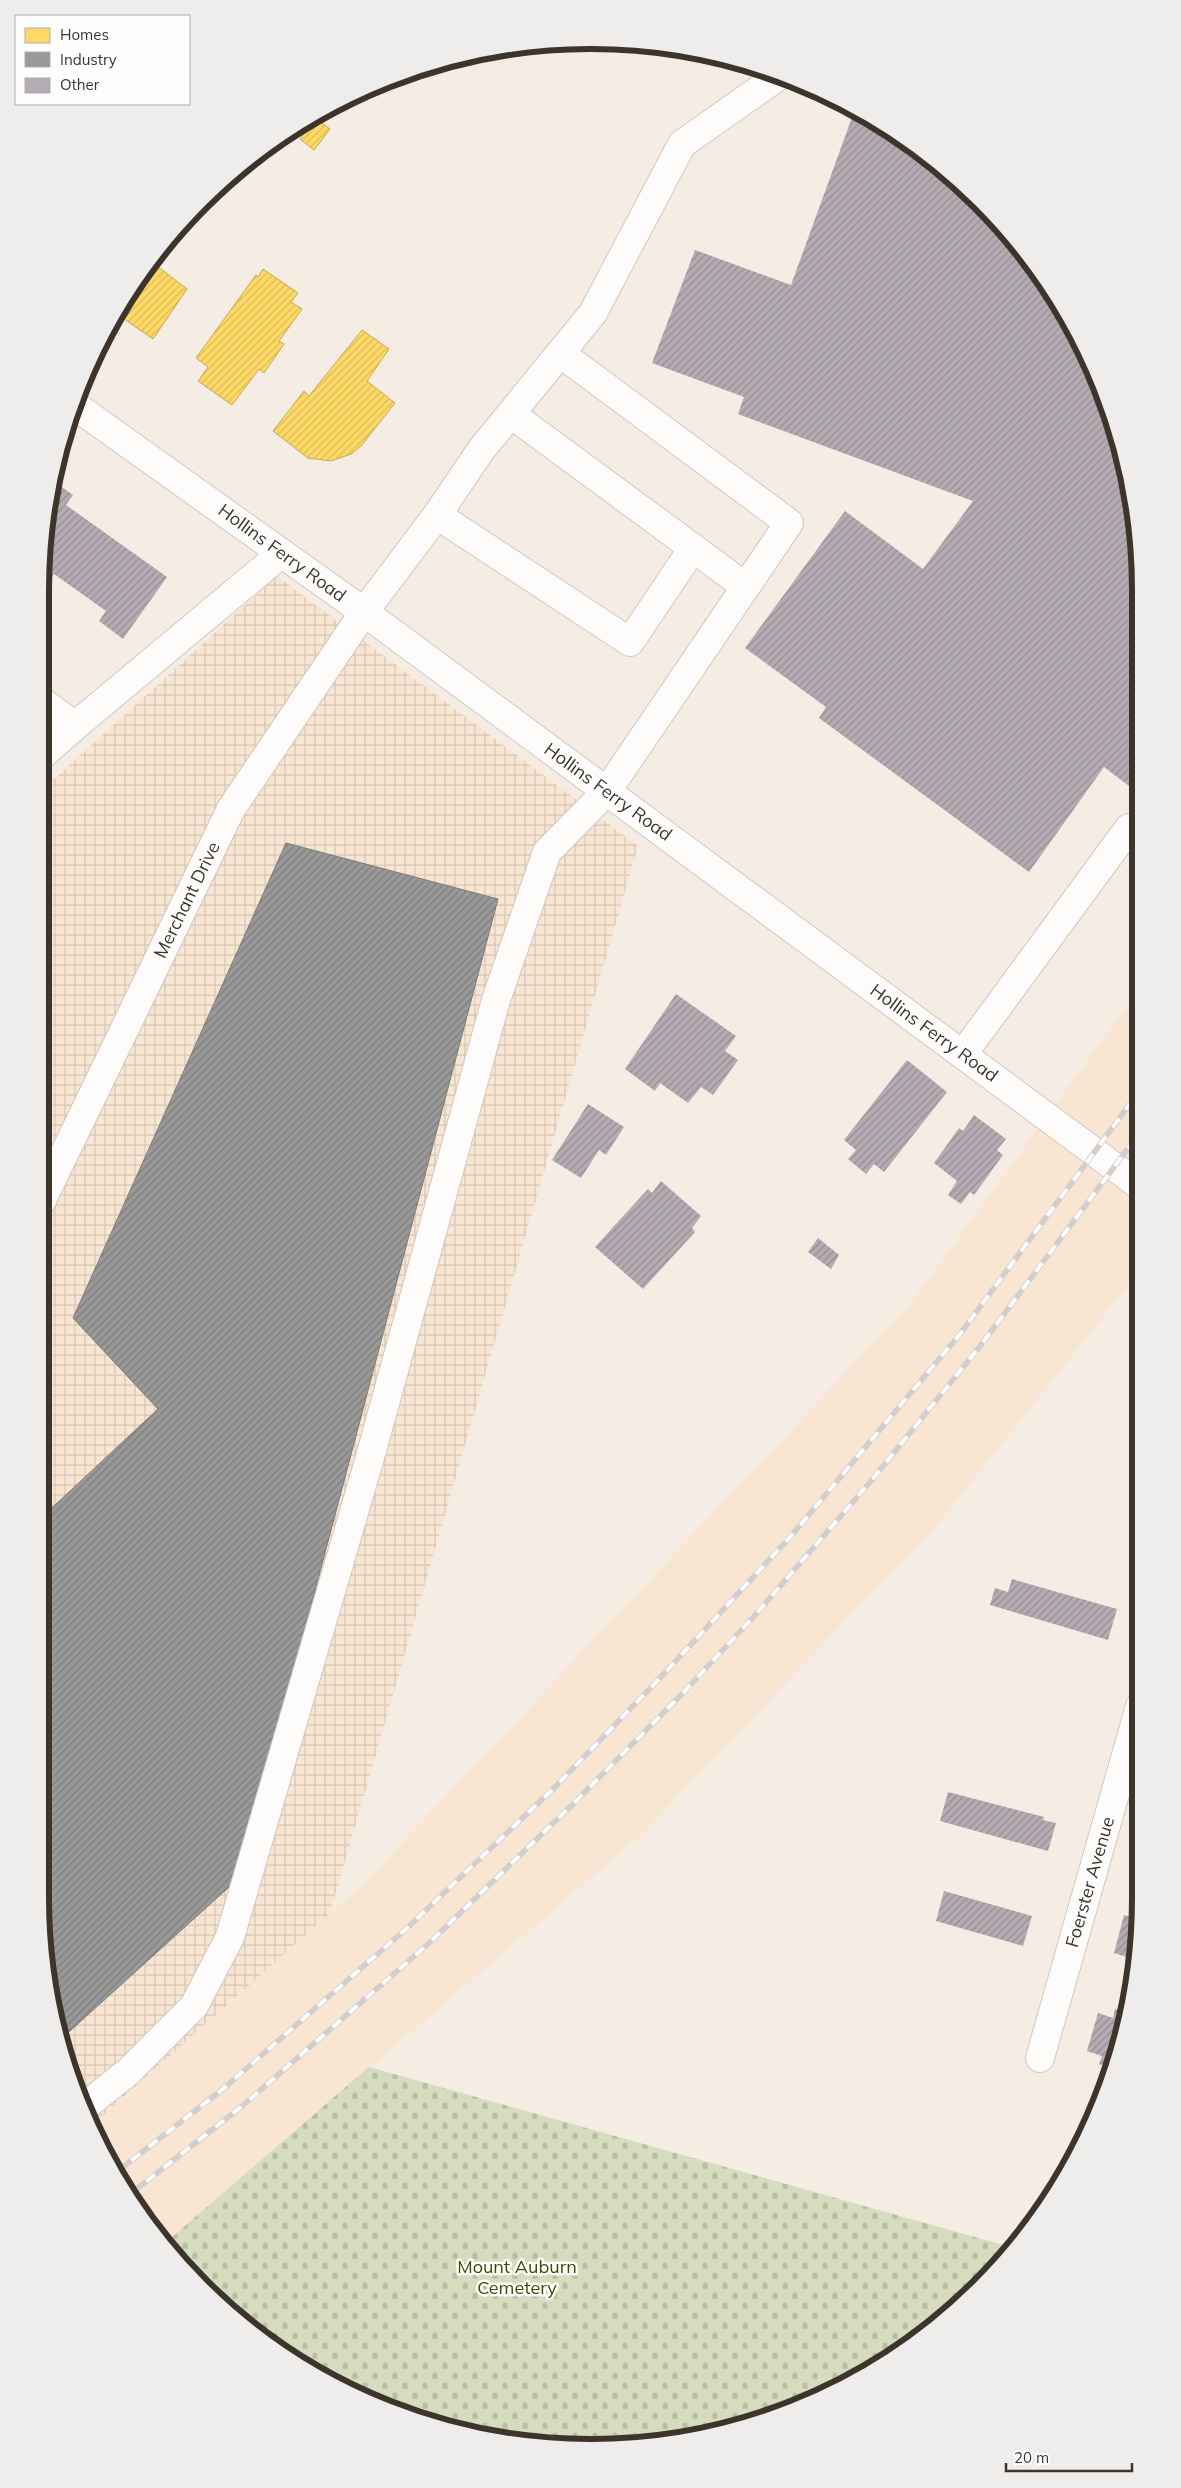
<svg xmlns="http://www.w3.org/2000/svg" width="1181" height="2488" viewBox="0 0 1181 2488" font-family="Mulish,sans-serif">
<defs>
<pattern id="industrial-grid" width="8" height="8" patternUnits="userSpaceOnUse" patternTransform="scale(1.25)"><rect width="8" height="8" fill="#f8e6d2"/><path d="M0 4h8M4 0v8" fill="none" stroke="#d6c6b4"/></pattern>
<pattern id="cemetery-stones" width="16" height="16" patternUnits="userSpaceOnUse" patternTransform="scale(1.25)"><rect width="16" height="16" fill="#d6ddbe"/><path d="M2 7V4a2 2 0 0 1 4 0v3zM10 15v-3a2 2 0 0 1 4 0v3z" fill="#b9bea3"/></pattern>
<pattern id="homes-hatch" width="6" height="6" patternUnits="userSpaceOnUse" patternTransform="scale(1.25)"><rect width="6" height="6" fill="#ffd966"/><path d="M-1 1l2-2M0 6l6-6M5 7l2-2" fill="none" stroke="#dbbb59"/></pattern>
<pattern id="industry-hatch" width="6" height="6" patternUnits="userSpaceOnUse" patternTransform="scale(1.25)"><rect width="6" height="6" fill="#999"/><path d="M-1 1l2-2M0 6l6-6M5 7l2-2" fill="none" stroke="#7e7e7d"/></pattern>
<pattern id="building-hatch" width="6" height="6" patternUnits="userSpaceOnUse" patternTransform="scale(1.25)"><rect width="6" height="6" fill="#b5acb3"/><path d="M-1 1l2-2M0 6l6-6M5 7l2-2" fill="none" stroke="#948d92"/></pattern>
</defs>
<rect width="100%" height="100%" fill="#f5ece3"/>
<polygon fill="#f8e6d2" points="1138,991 1139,1272 938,1524 641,1835 164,2244 154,2233 114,2172 92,2125 367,1880 911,1303"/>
<polygon fill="url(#industrial-grid)" points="277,576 638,846 330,1913 92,2125 69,2075 51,2005 40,1897 40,792"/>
<polygon fill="url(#cemetery-stones)" points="369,2067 1014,2248 1004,2261 926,2334 834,2391 767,2419 662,2443 555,2447 483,2437 380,2406 315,2374 227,2311 164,2244"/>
<g fill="url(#homes-hatch)" stroke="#c5a855">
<polygon points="370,87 359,103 351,97"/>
<polygon points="315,118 330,129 314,150 300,139"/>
<polygon points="152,262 187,289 153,339 117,314 133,284"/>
<polygon points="263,269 298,293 291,302 302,309 279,341 284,344 264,373 259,369 232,405 198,381 208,367 196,358 256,275 258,277"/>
<polygon points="362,330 389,349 367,381 395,403 361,446 351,454 331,461 308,458 273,431 304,391 309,396"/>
</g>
<polygon fill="url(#industry-hatch)" stroke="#7d7b78" points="286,843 498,899 239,1878 60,2040 51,2005 40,1898 40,1519 158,1409 73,1318"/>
<g fill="url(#building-hatch)">
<polygon points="854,112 925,154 1027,255 1099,380 1136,518 1137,792 1104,767 1029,872 819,718 826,707 745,648 845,511 923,569 973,501 738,414 744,397 652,363 695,250 791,285"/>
<polygon points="52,480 73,495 66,505 167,577 123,639 99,621 106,611 54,574 44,588 40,586"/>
<polygon points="676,994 736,1036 725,1051 738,1060 713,1095 701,1087 688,1103 660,1083 655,1091 625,1069"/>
<polygon points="907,1060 947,1092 884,1172 874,1164 866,1174 848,1159 856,1150 844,1140"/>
<polygon points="588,1104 624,1127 606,1155 599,1150 581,1178 552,1160"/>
<polygon points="974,1115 1006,1139 997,1150 1003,1155 974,1195 970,1192 961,1204 948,1195 957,1181 934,1163 959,1128 963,1131"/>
<polygon points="661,1181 701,1216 692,1228 695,1232 643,1289 595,1247 648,1189 652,1193"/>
<polygon points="818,1238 839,1255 831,1269 808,1252"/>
<polygon points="1012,1579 1117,1609 1108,1640 990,1605 995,1588 1008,1592"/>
<polygon points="948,1792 1044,1817 1043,1820 1056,1823 1048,1851 940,1821"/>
<polygon points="944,1891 1032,1916 1023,1946 936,1921"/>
<polygon points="1138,1914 1139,1914 1134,1965 1126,1963 1127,1957 1114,1953 1124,1915 1137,1918"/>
<polygon points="1115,2009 1128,2013 1111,2068 1099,2064 1102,2056 1087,2051 1098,2013 1113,2018"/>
</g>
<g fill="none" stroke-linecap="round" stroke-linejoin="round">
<defs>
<g id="minor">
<polyline points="74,405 364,612 1139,1185"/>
<polyline points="511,414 746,587"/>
<polyline points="437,515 630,642 693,548"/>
<polyline points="40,700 75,726"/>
<polyline points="40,757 75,726 282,553"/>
<polyline points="963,1054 1129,828"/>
<polyline points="40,1204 231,809 364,612 437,515 481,450 593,313 682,144 780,75"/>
<polyline points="1040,2058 1140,1706"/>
<polyline points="84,2107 128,2072 194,2006 230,1937 369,1461 496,1000 547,852 607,791 789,523 560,353"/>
</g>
</defs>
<use href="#minor" stroke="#d0c8c0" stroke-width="30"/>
<use href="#minor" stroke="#fefcfb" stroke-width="28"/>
<defs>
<g id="rail">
<polyline points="114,2174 223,2089 406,1929 553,1789 661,1677 792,1535 960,1334 1138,1093"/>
<polyline points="129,2195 241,2107 427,1945 572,1805 684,1692 757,1613 871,1481 981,1345 1138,1135"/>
</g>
</defs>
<use href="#rail" stroke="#d1cecc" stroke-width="5.5"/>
<use href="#rail" stroke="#fdfdfd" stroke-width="4" stroke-dasharray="11" stroke-linecap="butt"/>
</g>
<g text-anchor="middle" stroke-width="5" stroke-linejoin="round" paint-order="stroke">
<g font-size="18" fill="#3d352c" stroke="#fdfdfd">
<text transform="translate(282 553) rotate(36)" y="6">Hollins Ferry Road</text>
<text transform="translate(608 792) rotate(36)" y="6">Hollins Ferry Road</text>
<text transform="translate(187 900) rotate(-64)" y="6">Merchant Drive</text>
<text transform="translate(934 1033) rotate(36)" y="6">Hollins Ferry Road</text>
<text transform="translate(1090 1882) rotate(-74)" y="6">Foerster Avenue</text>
</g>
<g font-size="18" fill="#374e01" stroke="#fdfdfd">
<text x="517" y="2273">Mount Auburn<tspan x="517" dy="21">Cemetery</tspan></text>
</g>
</g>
<path d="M0 0H1181V2488H0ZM590 49H591A541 541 0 0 1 1132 590V1898A541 541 0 0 1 591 2439H590A541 541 0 0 1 49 1898V590A541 541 0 0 1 590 49Z" fill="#eeedec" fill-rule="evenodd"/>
<path fill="none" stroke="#3d352c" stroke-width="6" d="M590 49H591A541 541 0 0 1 1132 590V1898A541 541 0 0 1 591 2439H590A541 541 0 0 1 49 1898V590A541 541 0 0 1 590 49Z"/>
<rect x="15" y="15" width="175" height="90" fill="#fdfdfd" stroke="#b0ada9"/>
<rect x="25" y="28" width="25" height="15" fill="#ffd966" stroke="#b0ada9"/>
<text x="60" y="40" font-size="15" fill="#3d352c">Homes</text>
<rect x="25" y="52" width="25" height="15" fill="#999999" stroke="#b0ada9"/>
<text x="60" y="65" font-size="15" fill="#3d352c">Industry</text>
<rect x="25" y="78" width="25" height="15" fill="#b5acb3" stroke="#b0ada9"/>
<text x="60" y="90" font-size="15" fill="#3d352c">Other</text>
<path d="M1006 2463v8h126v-8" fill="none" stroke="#3d352c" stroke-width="2.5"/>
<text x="1014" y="2463" font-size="15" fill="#3d352c" stroke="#fdfdfd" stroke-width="4" paint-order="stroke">20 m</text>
</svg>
